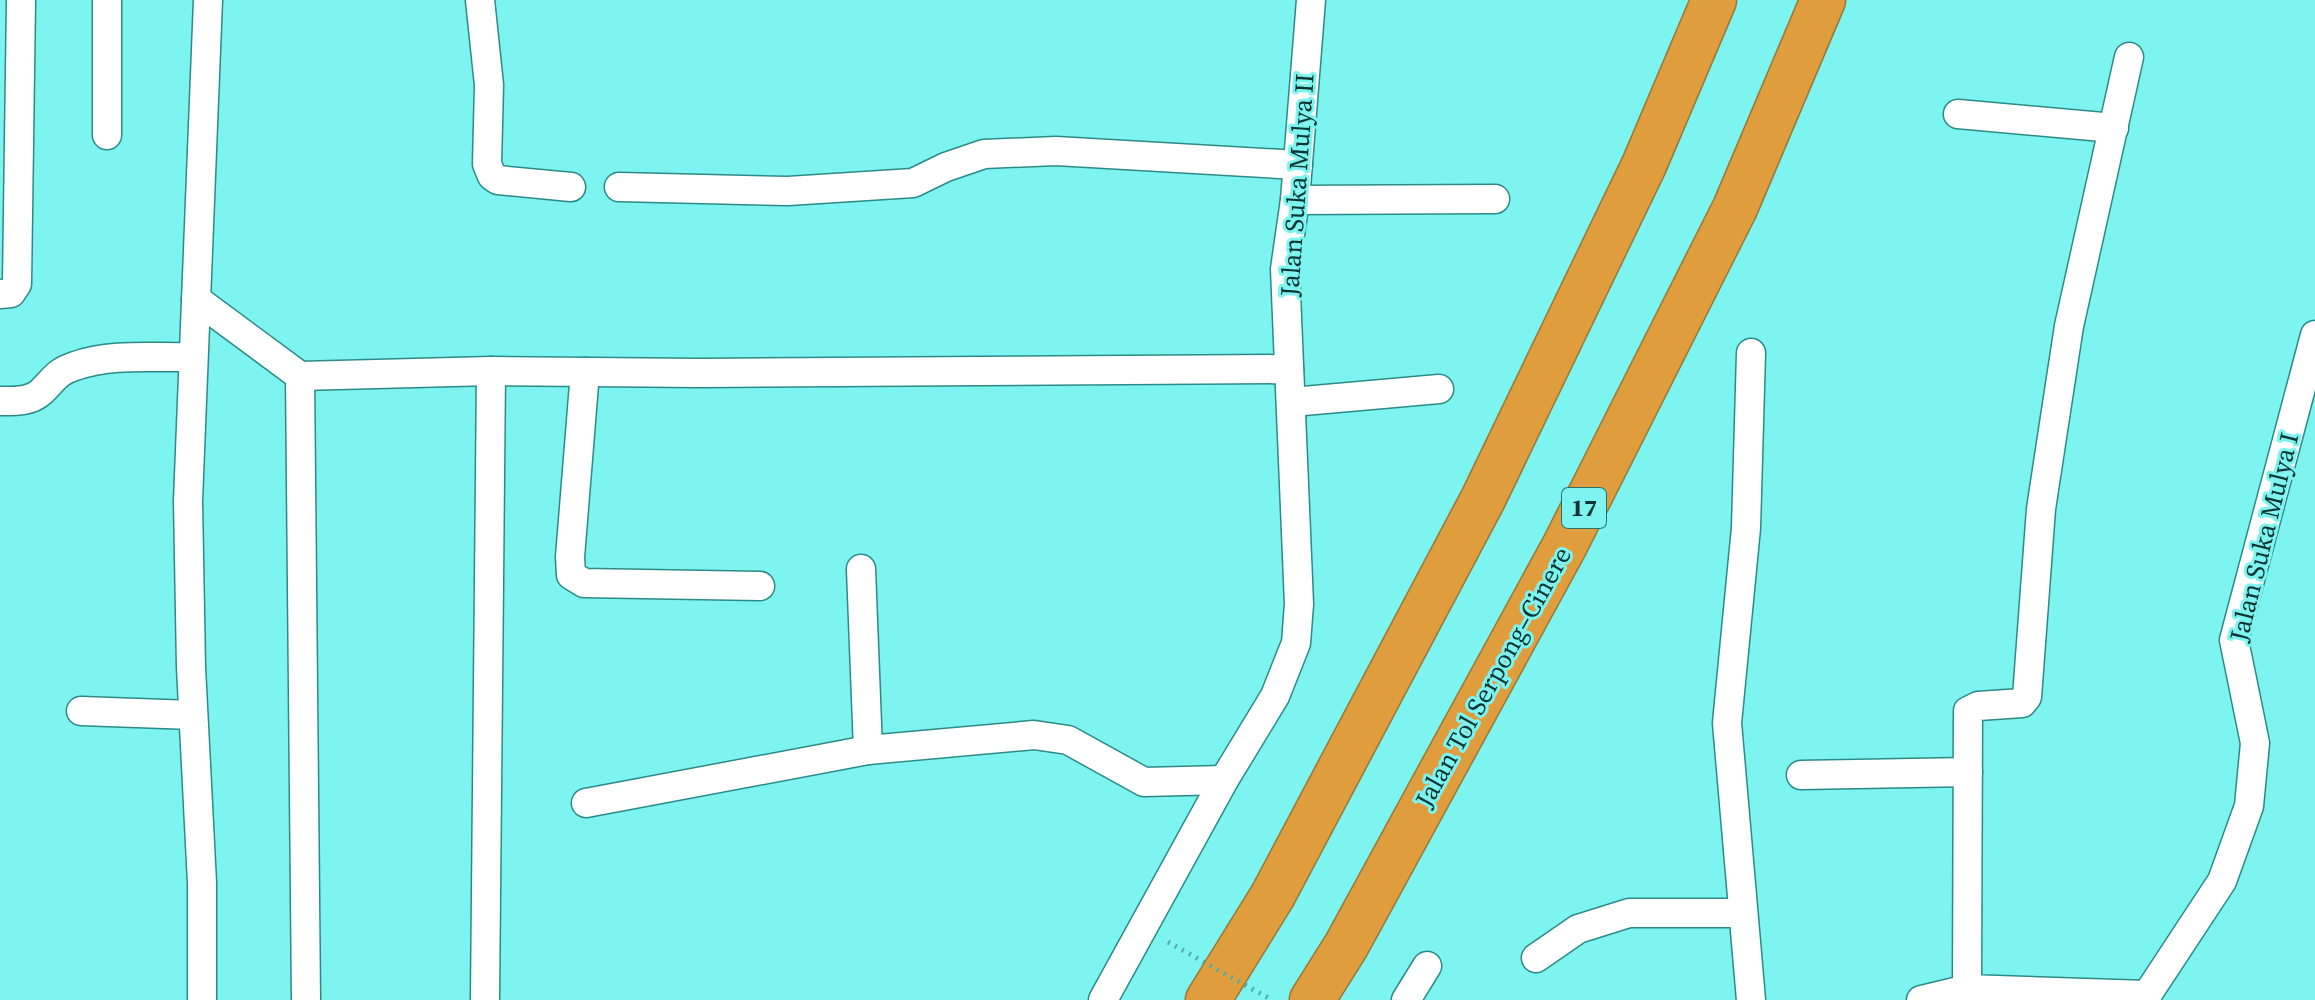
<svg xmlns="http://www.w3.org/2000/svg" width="2315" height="1000" viewBox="0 0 2315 1000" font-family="'Source Serif 4',serif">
<rect width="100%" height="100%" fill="#7df4ef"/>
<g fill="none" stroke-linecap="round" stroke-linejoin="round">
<defs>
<g id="minor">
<polyline points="480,0 489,85 487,164 492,176 498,180 571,187"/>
<polyline points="2129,57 2069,326 2041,509 2027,697 2022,703 1978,706 1968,711 1967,989 2147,995"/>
<polyline points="1958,114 2114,128"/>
<polyline points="107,135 107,0"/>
<polyline points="619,187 788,191 913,183 946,167 984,154 1056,151 1298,165"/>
<polyline points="1295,200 1495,199"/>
<polyline points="0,294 11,293 17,284 21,0"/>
<polyline points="196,299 300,376"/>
<polyline points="585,372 570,557 571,575 584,583 760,586"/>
<polyline points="300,376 491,371 700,373 1289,369"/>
<polyline points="300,376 306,1000"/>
<path d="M0,401C14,401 30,402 41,392C54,380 56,372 75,366C111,353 154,358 192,357"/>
<polyline points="1292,402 1439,389"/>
<polyline points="861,569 868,750"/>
<polyline points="81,711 193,715"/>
<polyline points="1801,775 1968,772"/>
<polyline points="586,803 868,750 1034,735 1068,740 1144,782 1224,780"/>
<polyline points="1536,958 1578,929 1629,913 1742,913"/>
<polyline points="202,1000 202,883 191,667 188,501 208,0"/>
<polyline points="485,1000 491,371"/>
<polyline points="1103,1000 1224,780 1275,696 1296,643 1299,604 1285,269 1295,200 1311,0"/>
<polyline points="1406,1000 1427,966"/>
<polyline points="1751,1000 1727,723 1746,528 1751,353"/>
<polyline points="1921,1000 1967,989"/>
<polyline points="2147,1000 2147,995 2222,881 2249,806 2255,743 2234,640 2315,335"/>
</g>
<g id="motorway">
<polyline points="1208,1000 1273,895 1483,499 1644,165 1714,0"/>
<polyline points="1312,1000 1346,946 1565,545 1735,208 1823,0"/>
</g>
</defs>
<use href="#minor" stroke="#2c8b88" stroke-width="31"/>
<use href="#motorway" stroke="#96783a" stroke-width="47"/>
<use href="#minor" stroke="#fff" stroke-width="28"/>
<use href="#motorway" stroke="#e09d3d" stroke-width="44"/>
<polyline stroke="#52aba7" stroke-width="5" stroke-dasharray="2 6" stroke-linecap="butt" points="1168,942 1272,1000"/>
</g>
<g text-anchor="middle" stroke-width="6" stroke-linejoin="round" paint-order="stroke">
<rect fill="#7df4ef" stroke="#2e6e6b" stroke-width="2" x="1562" y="488" width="44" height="40" rx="6"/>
<g font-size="24" font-weight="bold" fill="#0c3433">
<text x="1584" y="516">17</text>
</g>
<g font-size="26" fill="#0c3433" stroke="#7df4ef">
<text transform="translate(1297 185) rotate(-86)" y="9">Jalan Suka Mulya II</text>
<text transform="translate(2264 537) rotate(-76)" y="9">Jalan Suka Mulya I</text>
<text transform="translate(1493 677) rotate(-61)" y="9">Jalan Tol Serpong–Cinere</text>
</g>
</g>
</svg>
